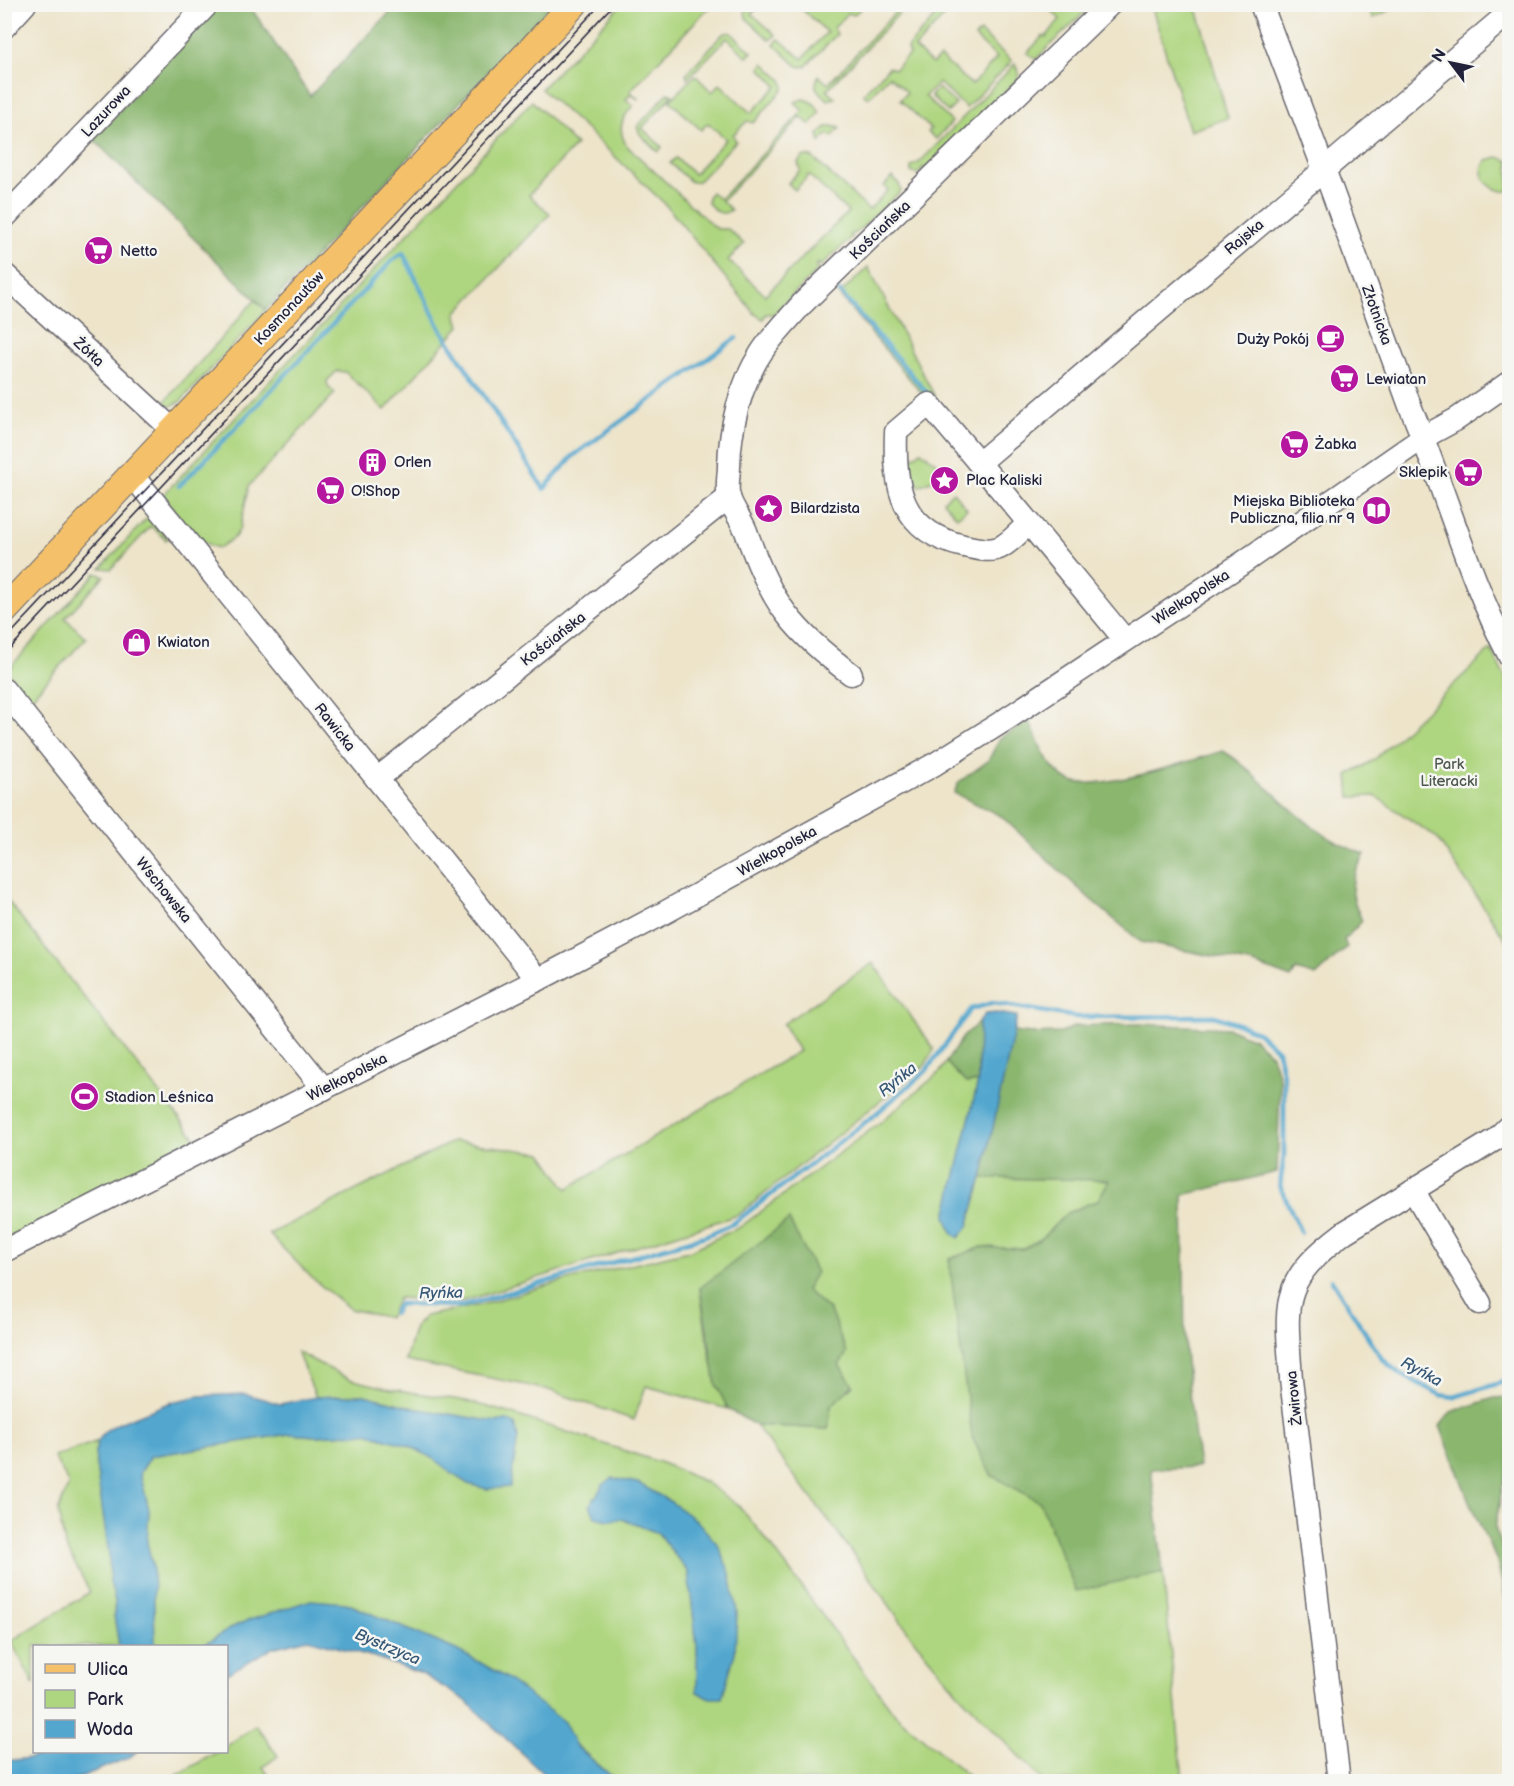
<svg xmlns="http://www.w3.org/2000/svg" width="1514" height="1786" viewBox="0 0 1514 1786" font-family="'Balsamiq Sans',sans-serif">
<rect width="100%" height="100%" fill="#f6f6f2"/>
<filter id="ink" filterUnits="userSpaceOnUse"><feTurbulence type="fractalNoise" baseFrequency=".0167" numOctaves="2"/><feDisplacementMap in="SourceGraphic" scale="12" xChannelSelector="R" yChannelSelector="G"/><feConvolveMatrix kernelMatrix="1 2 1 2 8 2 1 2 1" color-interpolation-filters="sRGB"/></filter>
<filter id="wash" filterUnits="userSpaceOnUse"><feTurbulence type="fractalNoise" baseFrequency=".008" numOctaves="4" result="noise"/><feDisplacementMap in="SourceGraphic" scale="24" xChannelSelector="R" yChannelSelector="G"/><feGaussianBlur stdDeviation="1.35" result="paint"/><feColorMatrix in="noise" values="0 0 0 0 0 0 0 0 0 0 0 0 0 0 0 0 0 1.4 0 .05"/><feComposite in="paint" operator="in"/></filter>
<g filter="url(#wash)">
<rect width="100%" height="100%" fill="#ede4ca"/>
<g fill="#aed57f" stroke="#687c5d" stroke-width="1.5" fill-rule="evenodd">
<polygon points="850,4 864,5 854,15 848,13 834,28 837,34 806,66 801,67 796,65 774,44 779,39 802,59 827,32 797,5"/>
<path d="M621,5H711L630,91L639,100L631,94L626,99L633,106C621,118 617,130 627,146L713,226L718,229H728L744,244L728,260L765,295L848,212L809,175L795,190L788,183L800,170L798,162L804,156L812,157L869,210L888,190L884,186L892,177L899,184L901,191L855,234L853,232L850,235L852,237L821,266L818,263L815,266L818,270L773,314H766L763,319L755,314L665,204L589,132L541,89Z"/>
<polygon points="751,5 761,5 752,14 776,35 770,40 746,18 745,12"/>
<polygon points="902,5 907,5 827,90 835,98 828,100 816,88 816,82 819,76 828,84"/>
<polygon points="1045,5 1053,9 1057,5 1067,5 1071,9 1075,5 1092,5 1036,59 1027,53 1043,36 1046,37 1060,19"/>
<polygon points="1151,5 1196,5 1228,118 1190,131"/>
<polygon points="1367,5 1391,4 1391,5 1389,11 1373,18"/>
<polygon points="946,7 956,9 950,15 947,13 915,48 932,64 940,57 972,85 997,58 975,37 980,32 1012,61 966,108 939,83 925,96 952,122 936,139 928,132 931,129 900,100 907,92 889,76 868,98 863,94 889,67 895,69 909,54 907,48 943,8"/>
<polygon points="730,32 752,52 747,57 727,38 688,78 686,74 723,34"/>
<polygon points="764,63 783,81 784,88 757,119 753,123 747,121 733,135 736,141 700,180 696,182 691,182 670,163 676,158 694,174 726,139 708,123 701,130 670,101 695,75 712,92 720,84 751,113 777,86 760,68"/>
<polygon points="1015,64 1019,72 1018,79 977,120 975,118 972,121 974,123 926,169 923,167 921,169 923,171 916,174 911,172 911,167 920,162"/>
<polygon points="938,88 956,104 948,112 931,96"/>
<polygon points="668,93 673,95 642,128 662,147 658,152 640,134 637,127"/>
<path d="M803,99C811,100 817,106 820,113L810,125L801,117L722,201L731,210C722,217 715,211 708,203V197L711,192L720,199L803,111L795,102Z"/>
<path d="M532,101L576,145L529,195L550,214L456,313L460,326L385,410L345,372L337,371L327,381L328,387L335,393L249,486L240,528L235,537L219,548C193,542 179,515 163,495Z"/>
<polygon points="831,126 840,128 832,137 828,134 820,142 818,135 825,128"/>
<path d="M1498,157L1509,161V191C1492,193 1473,176 1487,160Z"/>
<polygon points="868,267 935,397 925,397 839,295"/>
<polygon points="255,300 266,310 180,402 168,407 162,405"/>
<polygon points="921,451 943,467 933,480 919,486 908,462"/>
<polygon points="953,492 967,509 957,517 943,501"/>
<polygon points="146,519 152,520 168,538 166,540 151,526 111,569 101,568"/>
<polygon points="96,573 104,576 65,618 86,638 30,699 7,671"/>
<polygon points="1491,649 1509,686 1510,936 1506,940 1437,838 1375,796 1350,797 1348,775 1374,760"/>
<polygon points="4,896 200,1144 4,1244"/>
<polygon points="873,963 934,1049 925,1065 738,1215 464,1301 398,1298 389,1318 350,1309 313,1279 269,1234 454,1141 542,1153 567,1189 799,1051 783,1024"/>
<path d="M946,1062L965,1082H978L946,1216L968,1227L982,1178L1110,1179L1098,1200L1067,1213L1041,1239L1023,1249L982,1247L949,1260L991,1475L1040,1502L1076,1590L1163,1572L1183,1781H1043L958,1693L914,1640L833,1526L755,1425L828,1429L831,1406L852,1385L839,1365L830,1311L805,1290L700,1288C706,1331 709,1369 728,1409L646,1386L634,1420L546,1389L405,1361L415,1327L425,1316L480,1305L559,1282L689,1251L740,1227L877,1125L940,1072Z"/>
<path d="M297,1352L349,1379L391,1389L466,1401L509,1413L662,1463L705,1482L739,1506L773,1548L895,1714L974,1781H617L576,1745L456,1650L346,1603L238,1624L202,1646H155L153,1567L147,1543L149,1510L140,1473L151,1456L289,1434L316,1436L366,1433L410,1446L436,1460L452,1474L506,1420L496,1422L419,1409L364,1395L316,1397ZM603,1485L730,1573L697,1692V1646L688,1572L658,1533L622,1519L596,1497Z"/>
<polygon points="98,1441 95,1452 109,1555 110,1582 115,1601 114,1615 119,1646 34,1646 34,1685 11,1641 90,1592 65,1545 58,1511 69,1484 54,1457"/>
<polygon points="256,1725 278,1756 263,1767 272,1781 167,1781 217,1752 226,1752 227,1746"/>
</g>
<g fill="#8ab66e" stroke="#566c54" stroke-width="1.5">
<polygon points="217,5 249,5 310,96 397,5 551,5 266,310 93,139"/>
<path d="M1029,721C1039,742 1046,766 1066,779C1092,795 1191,760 1223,751C1237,759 1247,768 1259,780C1291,809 1322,841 1365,854C1348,882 1349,892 1362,921L1344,940L1347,947L1316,976L1296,970L1291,978L1254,964L1141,942L1089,898L1001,816L954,793L959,782L988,761L1000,738Z"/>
<polygon points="979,1022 978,1082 966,1083 946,1062 963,1037"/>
<polygon points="1139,1024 1228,1028 1254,1039 1272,1055 1280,1081 1277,1172 1183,1195 1185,1351 1190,1401 1199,1467 1151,1469 1163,1572 1076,1591 1040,1502 991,1475 972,1437 949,1259 982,1247 1023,1249 1041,1239 1067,1213 1098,1200 1109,1180 982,1178 1013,1032 1032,1034 1061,1033 1075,1026"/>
<polygon points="789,1220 816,1272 806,1290 830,1311 847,1353 839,1365 853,1385 831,1406 828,1429 755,1425 728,1409 716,1385 700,1288"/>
<polygon points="1509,1397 1509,1467 1502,1488 1495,1528 1509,1563 1509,1609 1508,1609 1497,1561 1471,1506 1440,1426 1451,1412 1494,1398"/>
</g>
<g fill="#53a7cf" stroke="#3a6485" stroke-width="1.5">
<polygon points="997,1013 1017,1016 982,1178 968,1227 959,1238 952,1233 946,1216 978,1082 979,1022 985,1014"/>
<polygon points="246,1394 280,1404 316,1397 364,1395 419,1409 496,1422 506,1420 515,1424 518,1437 510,1487 487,1489 468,1484 452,1474 436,1460 410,1446 366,1433 316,1436 289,1434 151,1456 140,1473 149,1510 147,1543 153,1567 155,1646 119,1646 114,1615 115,1601 110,1582 109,1555 97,1473 95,1452 98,1441 105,1431 119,1423 172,1402 199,1396"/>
<polygon points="612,1478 638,1483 671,1502 699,1523 718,1545 730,1573 737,1612 735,1653 722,1698 710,1698 697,1692 697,1646 688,1572 658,1533 622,1519 609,1520 595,1517 590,1505 603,1485"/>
<polygon points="311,1600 346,1603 456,1650 481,1663 505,1677 564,1722 576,1746 617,1781 551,1781 465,1700 422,1674 374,1657 308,1639 272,1648 227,1674 226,1646 202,1646 238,1624"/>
<polygon points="47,1752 136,1752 130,1757 71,1781 5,1781 5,1761 31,1758"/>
</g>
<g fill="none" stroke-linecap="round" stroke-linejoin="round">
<g stroke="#53a7cf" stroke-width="4.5">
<polyline points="839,291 928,394"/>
<path d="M179,486C253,412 322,334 394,259L403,253L439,326L544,489L573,456L736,338"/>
<polyline points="1331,1279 1382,1359 1400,1374 1441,1395 1454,1397 1510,1380"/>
<polyline points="394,1313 399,1304 462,1306 705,1236 734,1223 872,1117 926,1071 971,1009 993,1003 1076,1017 1214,1016 1241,1025 1259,1033 1278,1051 1284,1080 1284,1156 1280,1186 1301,1233"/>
</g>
</g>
</g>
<g filter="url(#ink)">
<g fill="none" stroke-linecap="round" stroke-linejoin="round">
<defs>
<g id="minor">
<path d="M1261,4L1331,188L1410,406C1445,489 1468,577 1510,657"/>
<polyline points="4,27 25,4"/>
<polyline points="4,218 208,4"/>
<polyline points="4,274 174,431"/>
<polyline points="979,463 1510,12"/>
<polyline points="132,475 183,537 538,980"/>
<path d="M1029,523C1021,530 1011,542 1001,547C990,553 975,548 964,546C901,532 894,488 896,432L929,404C996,482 1060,561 1125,640"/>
<path d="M851,674C793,631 771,603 747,534C743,521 732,509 729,497C726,489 729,475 729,466C730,427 740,385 761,353C773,335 788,320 802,304L1110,4"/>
<polyline points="4,690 324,1089"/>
<polyline points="377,779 729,497"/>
<polyline points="1413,1190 1480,1303"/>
<polyline points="4,1251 551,973 664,913 935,764 1005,720 1241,564 1424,437 1457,419 1510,382"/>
<path d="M1339,1782L1291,1379C1286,1303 1278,1282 1345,1232L1496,1139L1510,1125"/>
</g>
<polyline id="major" points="4,611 574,4"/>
</defs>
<use href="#minor" stroke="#69666d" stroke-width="25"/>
<use href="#major" stroke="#69666d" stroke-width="29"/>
<use href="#minor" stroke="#fff" stroke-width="22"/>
<use href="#major" stroke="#f4c16a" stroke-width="27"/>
<g stroke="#22223b" stroke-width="1.5">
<polyline points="4,641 601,4"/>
<polyline points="4,655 614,4"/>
</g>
</g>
</g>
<defs>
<symbol id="supermarket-disc" viewBox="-11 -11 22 22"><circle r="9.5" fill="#b5179e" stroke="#f6f6f2"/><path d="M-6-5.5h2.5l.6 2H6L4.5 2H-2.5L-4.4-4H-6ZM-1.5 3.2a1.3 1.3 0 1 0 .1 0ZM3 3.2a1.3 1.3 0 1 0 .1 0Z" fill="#fff"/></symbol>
<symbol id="cafe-disc" viewBox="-11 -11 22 22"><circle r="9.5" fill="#b5179e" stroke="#f6f6f2"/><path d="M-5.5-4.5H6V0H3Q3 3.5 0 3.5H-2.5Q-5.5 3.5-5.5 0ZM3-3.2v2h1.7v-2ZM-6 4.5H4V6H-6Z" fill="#fff"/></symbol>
<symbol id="building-disc" viewBox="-11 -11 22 22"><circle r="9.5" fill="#b5179e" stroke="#f6f6f2"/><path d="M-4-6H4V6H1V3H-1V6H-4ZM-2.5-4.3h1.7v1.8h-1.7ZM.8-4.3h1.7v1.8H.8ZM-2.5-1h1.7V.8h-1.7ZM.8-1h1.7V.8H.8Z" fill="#fff"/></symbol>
<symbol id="sight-disc" viewBox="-11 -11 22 22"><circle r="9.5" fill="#b5179e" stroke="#f6f6f2"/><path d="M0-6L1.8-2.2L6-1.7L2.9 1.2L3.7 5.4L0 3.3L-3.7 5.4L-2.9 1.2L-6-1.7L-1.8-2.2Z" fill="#fff"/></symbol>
<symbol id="library-disc" viewBox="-11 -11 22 22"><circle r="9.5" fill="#b5179e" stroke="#f6f6f2"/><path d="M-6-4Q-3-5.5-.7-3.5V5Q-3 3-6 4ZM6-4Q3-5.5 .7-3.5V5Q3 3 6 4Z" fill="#fff"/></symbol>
<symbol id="shop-disc" viewBox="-11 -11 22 22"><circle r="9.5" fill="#b5179e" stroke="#f6f6f2"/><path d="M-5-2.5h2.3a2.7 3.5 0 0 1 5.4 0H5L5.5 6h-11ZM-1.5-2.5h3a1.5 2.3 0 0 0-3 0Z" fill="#fff"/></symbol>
<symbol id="stadium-disc" viewBox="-11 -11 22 22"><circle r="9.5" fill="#b5179e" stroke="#f6f6f2"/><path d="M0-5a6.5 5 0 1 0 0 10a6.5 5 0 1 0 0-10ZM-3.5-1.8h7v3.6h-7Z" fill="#fff"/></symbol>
</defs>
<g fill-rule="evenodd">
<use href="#supermarket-disc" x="82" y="234" width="33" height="33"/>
<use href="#cafe-disc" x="1314" y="322" width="33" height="33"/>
<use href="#supermarket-disc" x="1328" y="362" width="33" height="33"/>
<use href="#supermarket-disc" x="1278" y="428" width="33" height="33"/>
<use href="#building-disc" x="356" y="446" width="33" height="33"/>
<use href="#supermarket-disc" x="1452" y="456" width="33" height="33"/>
<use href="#sight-disc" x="928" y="464" width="33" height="33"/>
<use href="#supermarket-disc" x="314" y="474" width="33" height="33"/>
<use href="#sight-disc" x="752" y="492" width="33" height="33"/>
<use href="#library-disc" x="1360" y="494" width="33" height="33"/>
<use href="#shop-disc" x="120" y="626" width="33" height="33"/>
<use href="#stadium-disc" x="68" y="1080" width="33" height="33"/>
</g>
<g text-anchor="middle" stroke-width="5" stroke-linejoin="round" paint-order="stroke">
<g font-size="15" fill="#22223b" stroke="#f6f6f2">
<text transform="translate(106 111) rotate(-47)" y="5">Lazurowa</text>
<text transform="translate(880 230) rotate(-44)" y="5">Kościańska</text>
<text transform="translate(1244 237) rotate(-40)" y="5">Rajska</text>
<text transform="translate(289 308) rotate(-47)" y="5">Kosmonautów</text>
<text transform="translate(1377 315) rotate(70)" y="5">Złotnicka</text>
<text transform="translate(89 352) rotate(43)" y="5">Żółta</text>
<text transform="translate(1191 597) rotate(-33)" y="5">Wielkopolska</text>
<text transform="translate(553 639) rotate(-38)" y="5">Kościańska</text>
<text transform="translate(335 727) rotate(52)" y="5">Rawicka</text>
<text transform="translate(777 851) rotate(-29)" y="5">Wielkopolska</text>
<text transform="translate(164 890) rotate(51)" y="5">Wschowska</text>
<text transform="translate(347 1077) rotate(-27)" y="5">Wielkopolska</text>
<text transform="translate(1294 1398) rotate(-96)" y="5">Żwirowa</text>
</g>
<g font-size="15" fill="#22223b" stroke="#f6f6f2" text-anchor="start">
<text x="120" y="256">Netto</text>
<text x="1309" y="344" text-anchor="end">Duży Pokój</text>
<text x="1366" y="384">Lewiatan</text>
<text x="1315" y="449">Żabka</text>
<text x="394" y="467">Orlen</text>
<text x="1447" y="477" text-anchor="end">Sklepik</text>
<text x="966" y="485">Plac Kaliski</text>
<text x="351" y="496">O!Shop</text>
<text x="1355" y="506" text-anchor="end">Miejska Biblioteka<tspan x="1355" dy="17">Publiczna, filia nr 9</tspan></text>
<text x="790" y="513">Bilardzista</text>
<text x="157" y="647">Kwiaton</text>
<text x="105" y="1102">Stadion Leśnica</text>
</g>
<g font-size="15" fill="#4c584f" stroke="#f6f6f2">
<text x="1449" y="769">Park<tspan x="1449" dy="17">Literacki</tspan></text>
</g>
<g font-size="16" font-style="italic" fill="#365776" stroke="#f6f6f2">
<text transform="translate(897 1079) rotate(-39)" y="6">Ryńka</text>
<text transform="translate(441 1292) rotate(-1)" y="6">Ryńka</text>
<text transform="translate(1422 1371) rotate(29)" y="6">Ryńka</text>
<text transform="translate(388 1646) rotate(23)" y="6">Bystrzyca</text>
</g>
</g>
<rect width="1514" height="1786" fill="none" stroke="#f6f6f2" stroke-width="24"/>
<rect x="33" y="1645" width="195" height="108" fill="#f6f6f2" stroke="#a1a1a9" stroke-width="1.5"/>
<rect x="45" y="1664" width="30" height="9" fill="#f4c16a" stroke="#a1a1a9" stroke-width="1.5"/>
<text x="87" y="1675" font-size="18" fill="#22223b">Ulica</text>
<rect x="45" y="1690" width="30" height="18" fill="#aed57f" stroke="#a1a1a9" stroke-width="1.5"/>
<text x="87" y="1705" font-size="18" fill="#22223b">Park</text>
<rect x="45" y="1720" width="30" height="18" fill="#53a7cf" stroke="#a1a1a9" stroke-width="1.5"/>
<text x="87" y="1735" font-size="18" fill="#22223b">Woda</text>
<g transform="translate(1451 63) rotate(302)" stroke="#f6f6f2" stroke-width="4.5" paint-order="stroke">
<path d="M0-4.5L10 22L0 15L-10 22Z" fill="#22223b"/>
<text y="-9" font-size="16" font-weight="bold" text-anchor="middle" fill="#22223b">N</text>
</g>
</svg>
